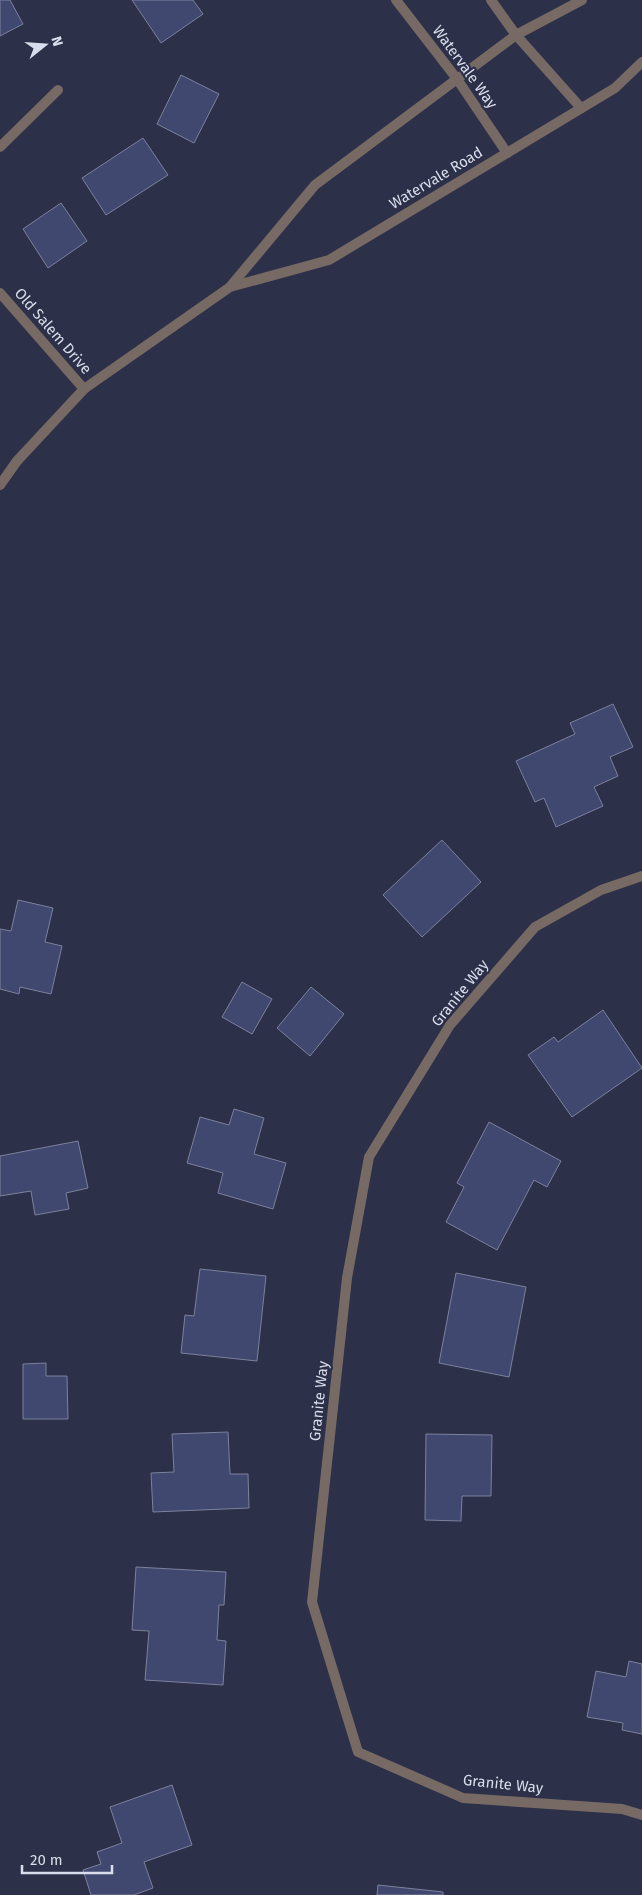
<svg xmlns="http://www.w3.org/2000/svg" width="642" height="1895" viewBox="0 0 642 1895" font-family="'Fira Sans',sans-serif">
<rect width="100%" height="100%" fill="#2c3048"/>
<g fill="#41486f" stroke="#7c819d">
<polygon points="0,0 10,0 23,24 0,36"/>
<polygon points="132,0 193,0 203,14 161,43"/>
<polygon points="181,75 219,94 194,143 157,124"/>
<polygon points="143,138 168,175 106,215 82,178"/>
<polygon points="61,203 87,241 48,268 23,229"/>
<polygon points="613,704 633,747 610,757 618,776 594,787 603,806 556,827 544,798 535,802 516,761 575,734 570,723"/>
<polygon points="442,840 481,882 422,937 383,895"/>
<polygon points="18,900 53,908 45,942 62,946 51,994 20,987 19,994 0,989 0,929 11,931"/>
<polygon points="242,982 272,999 252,1034 222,1017"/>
<polygon points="311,987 344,1014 310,1056 277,1028"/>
<polygon points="603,1010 642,1068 572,1117 528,1055 554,1037 558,1042"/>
<polygon points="234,1109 264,1118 254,1154 286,1163 273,1209 218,1193 223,1173 187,1163 200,1117 229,1125"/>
<polygon points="489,1122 561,1161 547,1187 534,1180 497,1250 446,1222 464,1187 457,1183"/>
<polygon points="78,1141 88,1188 66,1193 69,1209 35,1215 31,1191 0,1196 0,1156"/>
<polygon points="200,1269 266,1276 257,1361 181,1353 185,1315 194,1316"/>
<polygon points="456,1273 526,1287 509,1377 439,1363"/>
<polygon points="46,1363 46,1376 67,1376 68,1419 23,1419 23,1364"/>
<polygon points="228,1432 230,1474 248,1474 249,1508 153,1512 151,1473 174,1472 172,1434"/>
<polygon points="426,1434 492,1435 491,1496 462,1496 461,1521 425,1520"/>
<polygon points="136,1567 226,1572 224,1605 219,1605 217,1640 226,1641 223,1685 145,1680 149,1631 132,1630"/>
<polygon points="629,1661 642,1664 642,1734 622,1730 623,1723 587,1717 596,1671 626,1677"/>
<polygon points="172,1785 192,1845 144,1862 153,1888 134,1895 91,1895 83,1870 101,1864 97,1852 122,1843 110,1807"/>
<polygon points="378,1885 443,1892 443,1895 377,1895"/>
</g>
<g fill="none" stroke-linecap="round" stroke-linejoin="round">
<g stroke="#776964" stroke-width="10">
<polyline points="396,0 457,79 507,153"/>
<polyline points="491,0 516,35 581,108"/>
<polyline points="0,147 58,90"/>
<polyline points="230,287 329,260 615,88 642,62"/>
<polyline points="0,293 84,389"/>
<polyline points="0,485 17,461 84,389 230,287 315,185 516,35 582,0"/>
<polyline points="642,876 601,890 535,927 450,1025 369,1157 347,1278 312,1602 358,1752 463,1798 622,1809 642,1815"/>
</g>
</g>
<g text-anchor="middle" stroke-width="4.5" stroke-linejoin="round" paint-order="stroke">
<g font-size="15" fill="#d9ddec" stroke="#2c3048">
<text transform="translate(465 67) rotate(54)" y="5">Watervale Way</text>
<text transform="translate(436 178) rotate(-31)" y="5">Watervale Road</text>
<text transform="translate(53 331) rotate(49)" y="5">Old Salem Drive</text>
<text transform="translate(460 993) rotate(-51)" y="5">Granite Way</text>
<text transform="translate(319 1401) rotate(-84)" y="5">Granite Way</text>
<text transform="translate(503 1784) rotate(6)" y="5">Granite Way</text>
</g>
</g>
<g transform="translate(45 45) rotate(73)" stroke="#2c3048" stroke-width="4" paint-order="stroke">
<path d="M0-4L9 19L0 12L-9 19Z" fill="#d9ddec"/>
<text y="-8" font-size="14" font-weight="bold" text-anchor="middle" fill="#d9ddec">N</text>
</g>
<path d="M22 1865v8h90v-8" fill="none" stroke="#d9ddec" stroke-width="2.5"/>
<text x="30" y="1865" font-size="15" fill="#d9ddec" stroke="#2c3048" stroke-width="4" paint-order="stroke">20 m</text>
</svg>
